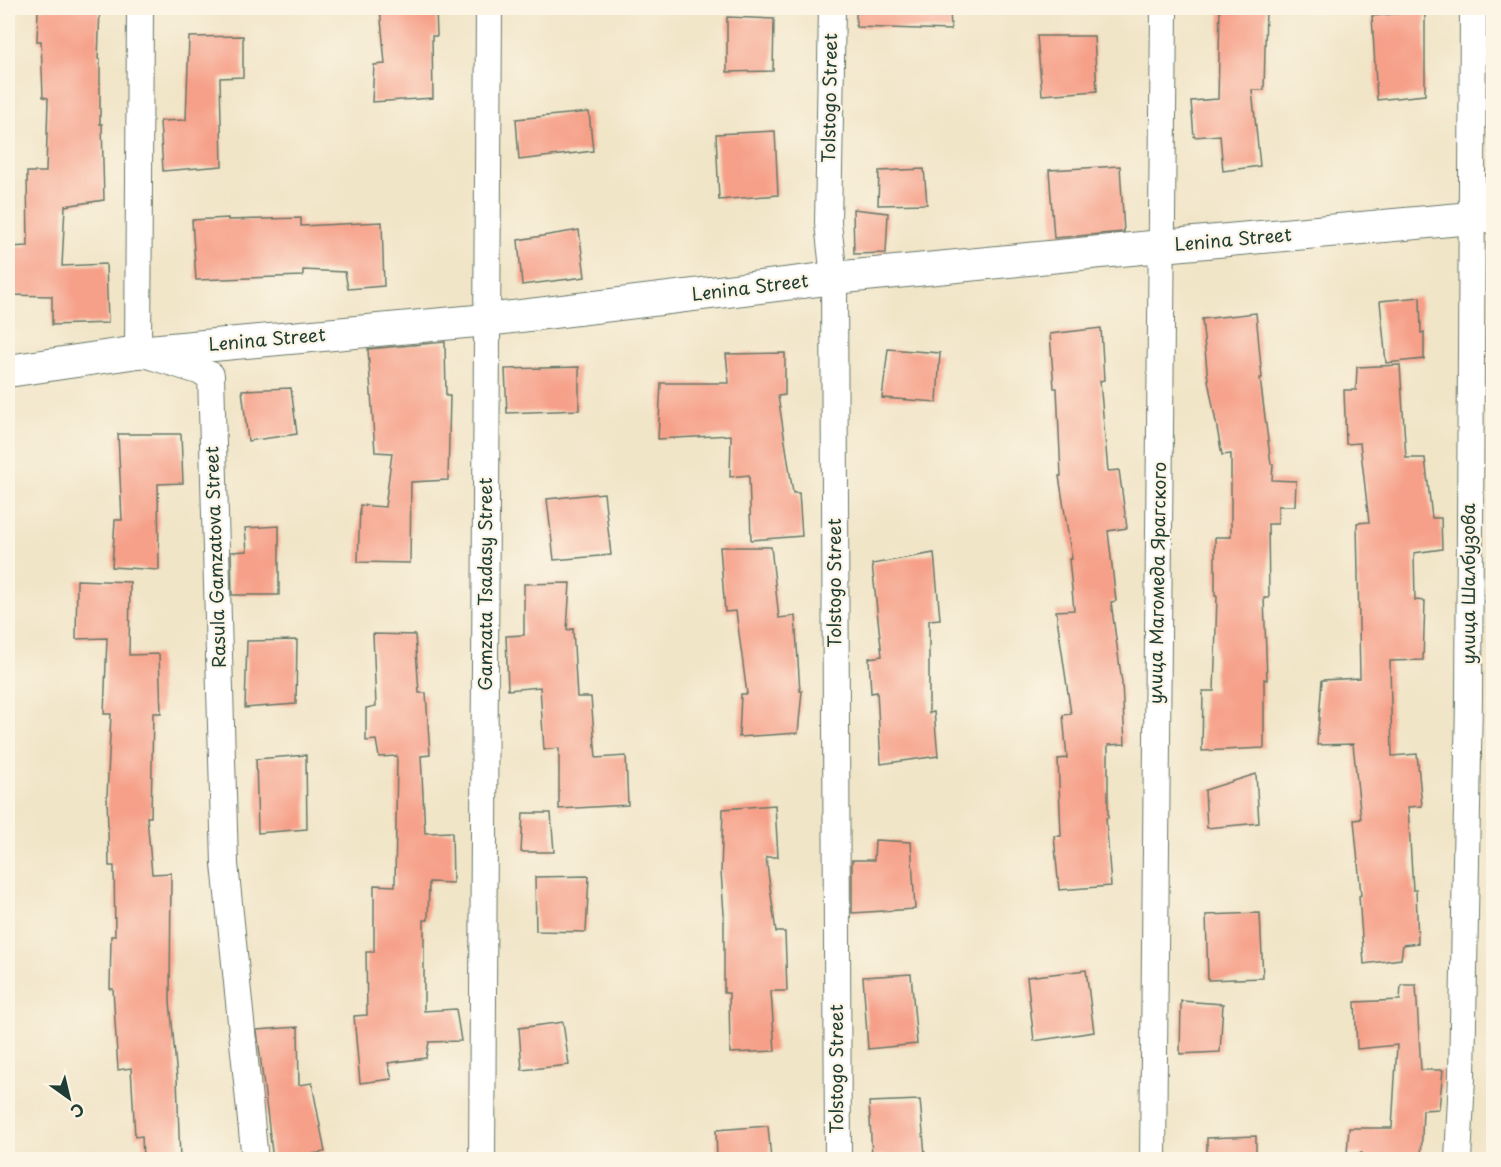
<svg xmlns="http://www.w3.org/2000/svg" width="1501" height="1167" viewBox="0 0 1501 1167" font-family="'Playpen Sans',sans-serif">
<rect width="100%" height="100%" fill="#fcf5e5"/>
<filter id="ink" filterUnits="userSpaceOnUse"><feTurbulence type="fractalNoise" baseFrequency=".0167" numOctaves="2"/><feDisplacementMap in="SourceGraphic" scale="12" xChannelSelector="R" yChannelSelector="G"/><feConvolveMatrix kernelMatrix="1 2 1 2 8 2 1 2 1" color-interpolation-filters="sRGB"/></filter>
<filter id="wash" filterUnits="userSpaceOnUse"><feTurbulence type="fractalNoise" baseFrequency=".008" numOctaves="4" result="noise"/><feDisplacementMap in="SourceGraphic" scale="24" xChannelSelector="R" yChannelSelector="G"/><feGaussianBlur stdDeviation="1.35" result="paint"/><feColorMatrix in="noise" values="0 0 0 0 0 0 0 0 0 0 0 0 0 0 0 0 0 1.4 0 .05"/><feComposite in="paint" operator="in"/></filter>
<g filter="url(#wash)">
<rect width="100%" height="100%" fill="#f1e5c8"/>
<g id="blocks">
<g fill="#f6a089">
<polygon points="38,8 100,8 98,59 100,59 100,124 102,124 104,200 65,206 62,266 106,264 108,323 52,325 52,296 8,295 8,247 28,246 27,172 46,172 48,98 43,97 41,41 37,41"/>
<polygon points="380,8 436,8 437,36 432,36 433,98 372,102 374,65 385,64"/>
<polygon points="856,8 950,8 951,30 856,27"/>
<polygon points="1220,8 1266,8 1264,90 1252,90 1260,166 1223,171 1220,135 1194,137 1191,101 1218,99"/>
<polygon points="1425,11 1425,95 1377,100 1372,16"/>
<polygon points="727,17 774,19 773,71 727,72"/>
<polygon points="243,36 243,77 220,78 222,166 163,171 160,121 186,120 189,37"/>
<polygon points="1037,36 1094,36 1097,91 1042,95"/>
<polygon points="589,112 593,151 519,160 516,119"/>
<polygon points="775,131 778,195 719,200 716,134"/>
<polygon points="1120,166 1124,232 1054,238 1049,170"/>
<polygon points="924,169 927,204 878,205 879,171"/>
<polygon points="853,209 888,213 886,253 854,254"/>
<polygon points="228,218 228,220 301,218 301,226 382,222 384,286 348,289 345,272 303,270 303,276 196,280 192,220"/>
<polygon points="579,230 585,277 522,285 518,240"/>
<polygon points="1420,297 1421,333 1424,332 1424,359 1386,363 1380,301"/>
<polygon points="1256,313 1262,378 1260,378 1271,464 1273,464 1272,480 1296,481 1295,506 1278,506 1278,524 1268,524 1269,598 1264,598 1267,680 1264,679 1264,748 1202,751 1203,691 1214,691 1217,596 1215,596 1215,537 1231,537 1231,454 1222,455 1208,380 1202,319"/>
<polygon points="1101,328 1104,380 1100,381 1108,471 1119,470 1127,528 1108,531 1116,601 1111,602 1122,683 1125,744 1108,745 1108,818 1106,818 1111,886 1059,890 1054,836 1061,836 1058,759 1067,758 1063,715 1071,714 1056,611 1074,610 1069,559 1072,559 1059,476 1061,476 1057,388 1054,388 1050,334"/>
<polygon points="445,342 446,396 450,396 448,480 411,482 410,563 358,562 360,505 385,507 392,453 375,452 368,349"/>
<polygon points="888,349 940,353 937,402 882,398"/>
<polygon points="785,353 785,395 778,396 793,493 799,493 802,536 751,540 749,475 730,477 731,435 658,439 661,383 729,383 726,354"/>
<polygon points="1400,365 1406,458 1425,458 1432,518 1441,518 1442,549 1414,553 1415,600 1425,601 1423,660 1390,661 1392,756 1417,754 1422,806 1408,807 1413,890 1416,890 1418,943 1403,945 1401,959 1364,964 1359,896 1361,895 1354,820 1361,819 1353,744 1317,745 1322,680 1360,678 1357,523 1369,522 1360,443 1346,444 1344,390 1356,390 1357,367"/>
<polygon points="579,367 579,410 507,413 505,369"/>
<polygon points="291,388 297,434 248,441 242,390"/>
<polygon points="118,434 181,434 183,483 158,484 159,570 112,567 115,520 122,520"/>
<polygon points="604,493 611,555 554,560 547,499"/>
<polygon points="279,526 279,595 232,595 231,552 247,551 245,528"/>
<polygon points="720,547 771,547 779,618 795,616 800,691 802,691 798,733 739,737 741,694 747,694 736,611 725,612"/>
<polygon points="934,553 940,619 929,620 929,713 934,712 938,756 881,764 877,692 871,693 869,658 882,656 872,564"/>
<polygon points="77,580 130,582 129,655 159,654 161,713 153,713 151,817 147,817 152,874 171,873 170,1001 177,1078 180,1160 143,1160 142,1136 135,1137 131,1068 118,1070 113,989 110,989 111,936 115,936 114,866 109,866 107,796 111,714 104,714 107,638 76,639"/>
<polygon points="570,583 567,630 573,629 577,697 591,697 596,758 626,756 628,805 559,809 559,748 544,750 540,687 508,690 506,636 524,635 524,584"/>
<polygon points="373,634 415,635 419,693 426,693 430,755 421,756 425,833 452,832 453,883 429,882 428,920 424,920 424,1011 456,1009 461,1041 429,1042 426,1058 388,1063 392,1079 360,1083 354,1016 367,1015 366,952 374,952 374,885 395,886 397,756 379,757 376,740 366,741 366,708 376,706"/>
<polygon points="297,640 296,704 245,708 247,641"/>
<polygon points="306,755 307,829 258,833 256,759"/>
<polygon points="1256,774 1259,823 1207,828 1205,790"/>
<polygon points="775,805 778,857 766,857 776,932 785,932 787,991 771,991 775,1051 730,1053 729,993 724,993 724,914 721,872 723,809"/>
<polygon points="523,813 551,813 554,852 521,852"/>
<polygon points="875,840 911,842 915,909 852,913 852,860 874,860"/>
<polygon points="589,876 586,932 536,931 535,877"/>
<polygon points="1260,913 1263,978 1208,980 1206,915"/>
<polygon points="1086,970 1094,1032 1034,1041 1027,977"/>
<polygon points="911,974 917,1044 868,1049 863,977"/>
<polygon points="1401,985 1416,985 1421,1070 1443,1070 1439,1109 1423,1110 1421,1160 1361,1160 1362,1153 1347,1154 1349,1128 1392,1128 1397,1045 1357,1049 1355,1002 1400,1000"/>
<polygon points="1181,1001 1223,1004 1220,1052 1180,1054"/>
<polygon points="563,1022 569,1065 522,1070 519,1028"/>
<polygon points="298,1027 299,1085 312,1083 325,1152 273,1160 257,1030"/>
<polygon points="920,1100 925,1155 872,1156 869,1102"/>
<polygon points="768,1126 771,1160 717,1160 716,1130"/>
<polygon points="1256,1136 1256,1160 1207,1160 1207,1138"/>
</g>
</g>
</g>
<g filter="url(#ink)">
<use href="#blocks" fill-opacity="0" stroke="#687868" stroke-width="1.5"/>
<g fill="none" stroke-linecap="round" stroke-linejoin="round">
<defs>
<g id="minor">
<polyline points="140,8 138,352 211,375 225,864 255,1160"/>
<polyline points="832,8 828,223 834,278 838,1160"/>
<polyline points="482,1160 489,8"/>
<polyline points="1153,1160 1164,8"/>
<polyline points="1458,1160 1462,1077 1469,699 1473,8"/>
</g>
<polyline id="tertiary" points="8,371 138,352 487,320 834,278 1162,246 1494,216"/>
</defs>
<use href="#minor" stroke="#687868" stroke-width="28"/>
<use href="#tertiary" stroke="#687868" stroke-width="34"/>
<use href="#minor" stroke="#fff" stroke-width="26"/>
<use href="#tertiary" stroke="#fff" stroke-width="32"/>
</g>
</g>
<g text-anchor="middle" stroke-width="4.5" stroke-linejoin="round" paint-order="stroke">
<g font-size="18" fill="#1f3d34" stroke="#fcf5e5">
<text transform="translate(830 98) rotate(-89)" y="6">Tolstogo Street</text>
<text transform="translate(1233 240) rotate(-5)" y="6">Lenina Street</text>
<text transform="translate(750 288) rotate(-7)" y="6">Lenina Street</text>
<text transform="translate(267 340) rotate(-5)" y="6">Lenina Street</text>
<text transform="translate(216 557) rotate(-92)" y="6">Rasula Gamzatova Street</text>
<text transform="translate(835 583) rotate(-90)" y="6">Tolstogo Street</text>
<text transform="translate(1158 583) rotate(-89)" y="6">улица Магомеда Ярагского</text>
<text transform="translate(486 584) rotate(-90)" y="6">Gamzata Tsadasy Street</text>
<text transform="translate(1469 584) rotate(-90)" y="6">улица Шалбузова</text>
<text transform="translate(837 1069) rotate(-90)" y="6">Tolstogo Street</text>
</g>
</g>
<rect width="1501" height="1167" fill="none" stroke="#fcf5e5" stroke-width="30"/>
<g transform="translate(69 1098) rotate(146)" stroke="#fcf5e5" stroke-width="4.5" paint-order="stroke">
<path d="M0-4.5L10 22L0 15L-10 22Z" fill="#1f3d34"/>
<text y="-9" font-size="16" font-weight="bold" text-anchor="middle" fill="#1f3d34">С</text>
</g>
</svg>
